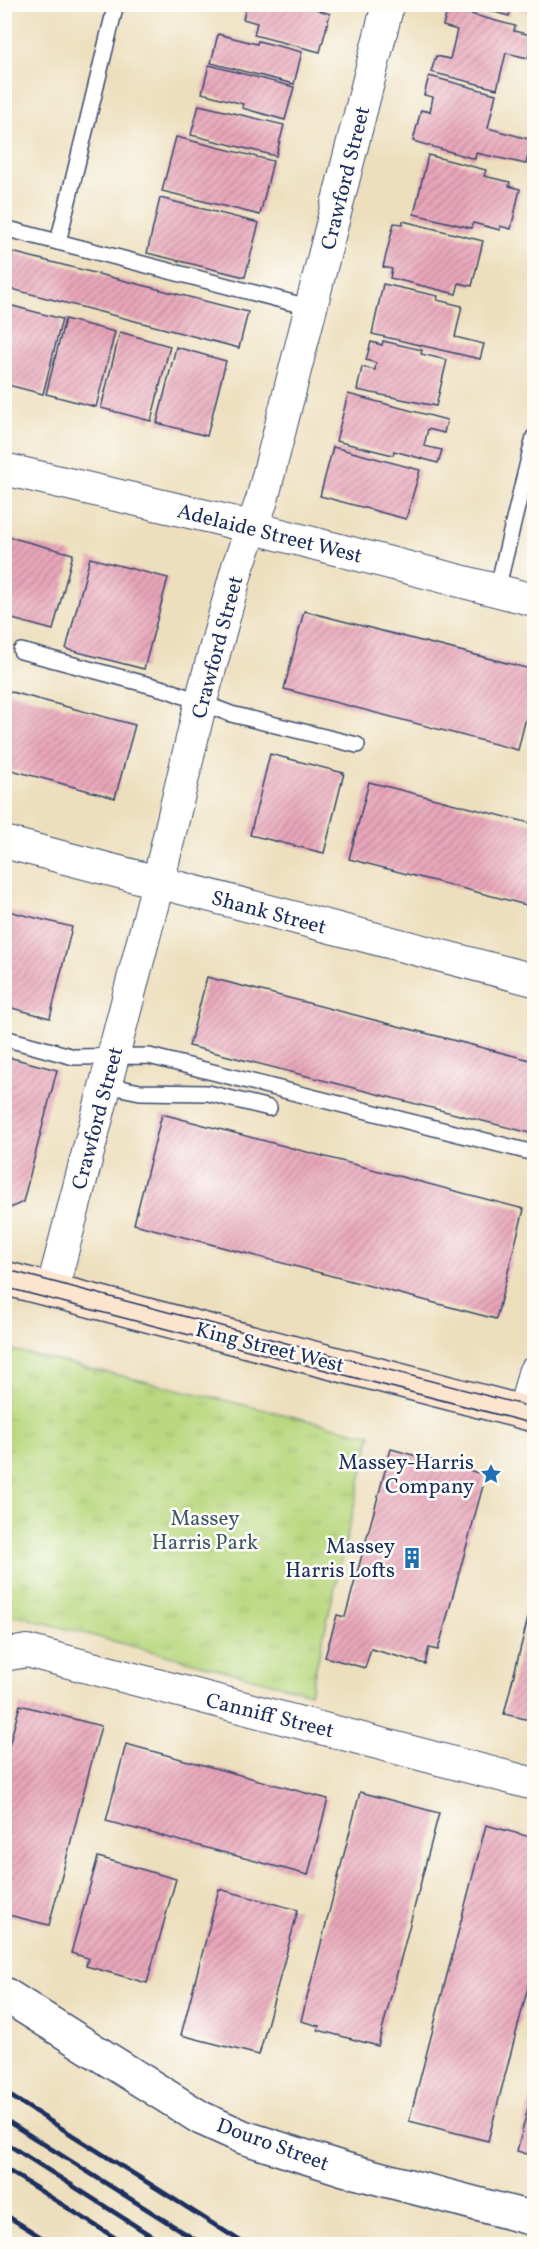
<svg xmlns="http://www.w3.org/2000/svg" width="539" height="2249" viewBox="0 0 539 2249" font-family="Vollkorn,serif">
<defs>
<pattern id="park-tufts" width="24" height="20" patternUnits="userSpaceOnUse" patternTransform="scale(1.5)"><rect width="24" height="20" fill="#b9d87f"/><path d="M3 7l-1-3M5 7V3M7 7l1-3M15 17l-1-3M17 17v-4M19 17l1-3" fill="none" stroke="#9eba70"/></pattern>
<pattern id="building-hatch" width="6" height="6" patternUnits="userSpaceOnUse" patternTransform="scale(1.5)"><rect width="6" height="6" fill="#e9a6ba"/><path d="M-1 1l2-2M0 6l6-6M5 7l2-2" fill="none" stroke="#bc889a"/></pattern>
</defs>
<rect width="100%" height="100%" fill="#fdfcf7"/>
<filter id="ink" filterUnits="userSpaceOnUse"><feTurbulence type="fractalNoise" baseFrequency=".0167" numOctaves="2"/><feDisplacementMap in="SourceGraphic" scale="12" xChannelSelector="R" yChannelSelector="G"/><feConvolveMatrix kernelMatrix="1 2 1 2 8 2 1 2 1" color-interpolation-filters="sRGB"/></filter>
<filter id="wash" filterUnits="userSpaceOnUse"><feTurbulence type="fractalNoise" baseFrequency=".008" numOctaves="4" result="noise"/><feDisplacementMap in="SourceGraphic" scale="24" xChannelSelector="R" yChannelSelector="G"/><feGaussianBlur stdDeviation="1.35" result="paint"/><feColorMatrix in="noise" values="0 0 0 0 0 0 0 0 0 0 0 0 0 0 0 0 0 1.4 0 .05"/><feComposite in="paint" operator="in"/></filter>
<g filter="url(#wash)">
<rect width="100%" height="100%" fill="#eddfbd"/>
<polygon fill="url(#park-tufts)" stroke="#6a846e" stroke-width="1.5" points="8,1349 371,1435 310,1693 18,1616 5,1616 4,1362"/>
<g id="blocks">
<g fill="url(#building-hatch)">
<polygon points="247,4 302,4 330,14 320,52 254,35 257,23 243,19"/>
<polygon points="466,4 534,4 534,13 511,7 509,16"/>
<polygon points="448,8 515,26 514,31 534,36 528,58 506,53 497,89 431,72 436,56 450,59 457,30 443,26"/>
<polygon points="218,34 257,44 258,41 302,52 294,84 211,63"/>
<polygon points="209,65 294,87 285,120 242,108 243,104 202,93"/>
<polygon points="429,76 496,94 488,128 532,140 526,164 476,153 475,159 413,141 421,110 430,112 433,97 424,95"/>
<polygon points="199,105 284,125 276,156 191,135"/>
<polygon points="176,137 273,161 260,215 162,191"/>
<polygon points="428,155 486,170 484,176 510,182 509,186 520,189 511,229 500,226 500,230 473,223 471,228 414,214"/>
<polygon points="160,198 259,223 245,277 147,253"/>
<polygon points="403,221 483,241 472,286 459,283 456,294 390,278 392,269 383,267 394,223 403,224"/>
<polygon points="4,250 248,312 239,348 4,287"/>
<polygon points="383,284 438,296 437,300 462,306 455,337 484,344 480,359 372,334"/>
<polygon points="5,304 62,319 43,394 4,384"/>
<polygon points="65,319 115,332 96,407 46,394"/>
<polygon points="120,332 170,346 151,421 101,408"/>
<polygon points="383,341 422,350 421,354 447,360 436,406 357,390 362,367 375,370 376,363 366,360 371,342 382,345"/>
<polygon points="176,347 226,361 207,436 157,423"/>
<polygon points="348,394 447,420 444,433 428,429 424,446 442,450 438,463 394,451 393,455 336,441"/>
<polygon points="333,447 420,470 406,519 320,496"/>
<polygon points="5,536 73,554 53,630 5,617"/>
<polygon points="90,558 168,578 144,669 66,649"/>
<polygon points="304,611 534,670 534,685 518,750 284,689"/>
<polygon points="4,690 135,725 115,798 4,768"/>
<polygon points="270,754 344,773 324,853 250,835"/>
<polygon points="369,782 534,824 534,907 349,859"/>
<polygon points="4,910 72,927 50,1018 4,1006"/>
<polygon points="207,977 534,1061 534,1134 189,1046"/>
<polygon points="4,1056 57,1070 23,1202 4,1211"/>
<polygon points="162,1114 524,1209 496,1319 134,1224"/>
<polygon points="391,1449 486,1475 438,1650 429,1648 425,1664 371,1649 365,1668 325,1657 337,1615 345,1617"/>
<polygon points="534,1594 534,1721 504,1714"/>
<polygon points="20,1705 101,1726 49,1925 4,1914 4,1764"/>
<polygon points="126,1744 328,1799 308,1875 106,1821"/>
<polygon points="360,1792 439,1813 378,2046 318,2030 319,2026 301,2021"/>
<polygon points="486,1825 534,1838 534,1964 488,2141 409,2121"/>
<polygon points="98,1857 176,1879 147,1983 86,1966 88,1958 71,1953"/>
<polygon points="219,1889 298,1910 259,2055 181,2035"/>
<polygon points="534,2085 534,2156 517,2151"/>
</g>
</g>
</g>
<g filter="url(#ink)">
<use href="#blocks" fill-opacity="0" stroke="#3a496c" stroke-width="1.5"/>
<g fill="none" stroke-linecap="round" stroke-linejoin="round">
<defs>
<g id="service">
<polyline points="4,228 312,308"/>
<polyline points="58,242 116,4"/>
<polyline points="497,590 534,437"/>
<polyline points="21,651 168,690 231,714 357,745"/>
<polyline points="4,1038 74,1057 149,1056 534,1153"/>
<polyline points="106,1085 140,1092 208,1093 269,1108"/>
</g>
<g id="minor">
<polyline points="4,469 215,518 534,600"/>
<polyline points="4,842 534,980"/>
<polyline points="52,1291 158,883 201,701 238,566 262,500 388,4"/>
<polyline points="524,1412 534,1373"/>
<polyline points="4,1655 27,1651 534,1784"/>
</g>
<polyline id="tertiary" points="4,1994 201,2118 243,2137 344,2169 534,2219"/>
<polyline id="secondary" points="4,1278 534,1415"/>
</defs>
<use href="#service" stroke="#3a496c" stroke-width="18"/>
<use href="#minor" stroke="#3a496c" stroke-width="34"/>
<use href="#tertiary" stroke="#3a496c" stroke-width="36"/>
<use href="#secondary" stroke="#3a496c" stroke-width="36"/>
<use href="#service" stroke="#fff" stroke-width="15"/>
<use href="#minor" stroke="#fff" stroke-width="32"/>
<use href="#tertiary" stroke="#fff" stroke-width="33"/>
<use href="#secondary" stroke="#fce5cf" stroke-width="33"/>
<g stroke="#1b2f5e" stroke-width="1.5">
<polyline points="4,1269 534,1408"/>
<polyline points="4,1287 534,1424"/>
</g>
<g stroke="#1b2f5e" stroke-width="4.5">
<polyline points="4,2092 245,2244"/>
<polyline points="4,2119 202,2244"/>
<polyline points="4,2142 164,2244"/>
<polyline points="4,2168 125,2244"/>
<polyline points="4,2214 52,2244"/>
<polyline points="4,2237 16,2244"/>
</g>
</g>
</g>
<defs>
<symbol id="sight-bare" viewBox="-9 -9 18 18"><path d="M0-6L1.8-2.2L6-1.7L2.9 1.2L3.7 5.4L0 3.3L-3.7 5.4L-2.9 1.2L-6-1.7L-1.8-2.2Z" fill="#1f6fb2" stroke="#fdfcf7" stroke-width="2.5" paint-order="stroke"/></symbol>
<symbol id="building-bare" viewBox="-9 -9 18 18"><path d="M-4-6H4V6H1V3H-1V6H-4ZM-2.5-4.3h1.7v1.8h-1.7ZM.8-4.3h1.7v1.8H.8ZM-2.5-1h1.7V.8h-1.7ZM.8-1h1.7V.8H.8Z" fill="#1f6fb2" stroke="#fdfcf7" stroke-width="2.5" paint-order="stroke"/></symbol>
</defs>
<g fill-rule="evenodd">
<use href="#sight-bare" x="476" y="1459" width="30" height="30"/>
<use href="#building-bare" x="397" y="1543" width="30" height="30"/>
</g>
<g text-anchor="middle" stroke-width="5" stroke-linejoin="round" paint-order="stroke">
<g font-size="21" fill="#1b2f5e" stroke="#fdfcf7">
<text transform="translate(345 178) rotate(-76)" y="7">Crawford Street</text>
<text transform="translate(270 533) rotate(14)" y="7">Adelaide Street West</text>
<text transform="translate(217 647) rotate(-75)" y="7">Crawford Street</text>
<text transform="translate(269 912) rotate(15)" y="7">Shank Street</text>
<text transform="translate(97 1118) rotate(-75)" y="7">Crawford Street</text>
<text transform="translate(270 1347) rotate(14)" y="7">King Street West</text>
<text transform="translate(270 1715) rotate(14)" y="7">Canniff Street</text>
<text transform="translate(273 2144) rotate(20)" y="7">Douro Street</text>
</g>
<g font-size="21" fill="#1b2f5e" stroke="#fdfcf7" text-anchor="end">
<text x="474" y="1469">Massey-Harris<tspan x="474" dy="24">Company</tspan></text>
<text x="395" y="1553">Massey<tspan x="395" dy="24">Harris Lofts</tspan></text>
</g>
<g font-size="21" fill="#425966" stroke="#fdfcf7">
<text x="205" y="1525">Massey<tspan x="205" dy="24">Harris Park</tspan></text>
</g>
</g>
<rect width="539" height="2249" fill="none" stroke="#fdfcf7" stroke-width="24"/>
</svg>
